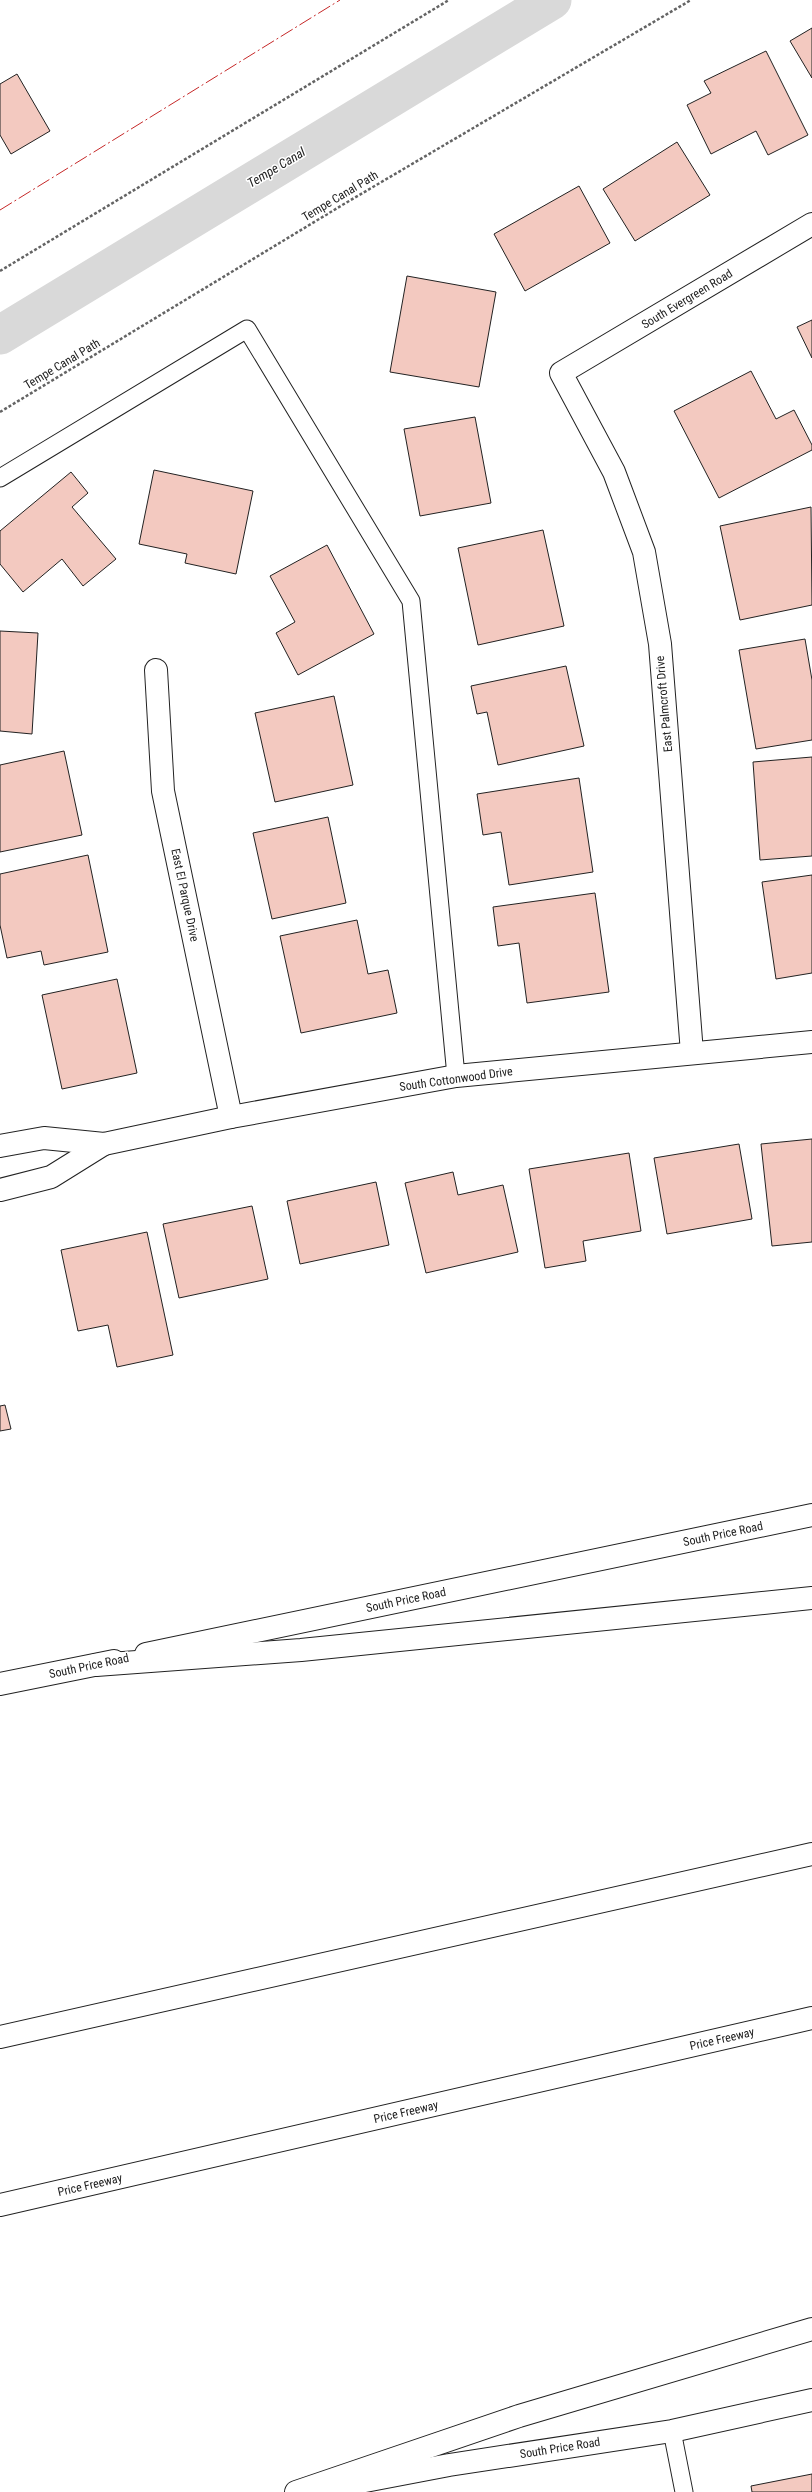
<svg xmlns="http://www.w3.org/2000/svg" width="812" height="2492" viewBox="0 0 812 2492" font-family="'Roboto Condensed',sans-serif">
<rect width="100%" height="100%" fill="#fff"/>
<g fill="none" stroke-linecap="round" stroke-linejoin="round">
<polyline stroke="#d9d9d9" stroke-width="39" points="0,335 552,0"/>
</g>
<g fill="#f3c9c0" stroke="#222">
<polygon points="812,28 812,78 790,41"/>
<polygon points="766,51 808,135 768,155 756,131 711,154 687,105 711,93 704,81"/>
<polygon points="17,74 50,131 11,154 0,135 0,84"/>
<polygon points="677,142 710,195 635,241 603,189"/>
<polygon points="579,186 610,243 525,291 494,234"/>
<polygon points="407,276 496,292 479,387 390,372"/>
<polygon points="812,320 812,358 797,327"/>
<polygon points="751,371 776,419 794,410 812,445 812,450 719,498 674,411"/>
<polygon points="475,417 491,503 420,516 404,429"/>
<polygon points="154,470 253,491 236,574 185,563 187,554 139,544"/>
<polygon points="71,472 88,493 72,507 116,559 83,586 62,559 23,592 0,564 0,531"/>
<polygon points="811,507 812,605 740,620 720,526"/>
<polygon points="543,530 564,626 478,645 458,548"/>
<polygon points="327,545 374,634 298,675 276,633 295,622 270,576"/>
<polygon points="0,631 38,633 32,734 0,731"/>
<polygon points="805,639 812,680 812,740 756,749 739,650"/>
<polygon points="566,666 584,746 498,765 487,712 477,714 471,686"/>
<polygon points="334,696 353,785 275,802 255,713"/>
<polygon points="64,751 82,835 0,852 0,765"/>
<polygon points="812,757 812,856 760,860 753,762"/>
<polygon points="579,778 593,872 509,885 501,832 483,835 477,794"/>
<polygon points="328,817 346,903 272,919 253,833"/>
<polygon points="88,855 108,952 44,965 41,951 7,958 0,925 0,874"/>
<polygon points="812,875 812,973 776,979 762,882"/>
<polygon points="595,893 609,992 527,1003 519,943 498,946 493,907"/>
<polygon points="357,920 368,974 388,970 397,1013 301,1033 280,936"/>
<polygon points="117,979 137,1073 62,1089 42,995"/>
<polygon points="812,1139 812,1242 772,1246 761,1144"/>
<polygon points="739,1144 752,1219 667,1234 654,1158"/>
<polygon points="629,1153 641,1231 583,1241 586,1261 545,1268 529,1169"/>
<polygon points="453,1172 458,1195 503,1185 518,1252 426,1273 405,1183"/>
<polygon points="376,1182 389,1245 300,1264 287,1201"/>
<polygon points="252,1206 268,1279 179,1298 163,1224"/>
<polygon points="147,1232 173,1355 117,1367 108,1325 78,1331 61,1250"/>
<polygon points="5,1405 11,1429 0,1431 0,1406"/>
<polygon points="812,2474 812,2492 752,2492 751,2486"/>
</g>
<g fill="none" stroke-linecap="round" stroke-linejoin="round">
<defs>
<g id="lane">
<polyline points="0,478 247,329 411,601 456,1076"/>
<polyline points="672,2431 684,2492"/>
</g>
<g id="street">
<polyline points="156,670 163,791 231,1117"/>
<polyline points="692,1053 660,644 644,552 614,472 561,373 812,224"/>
<polyline points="0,1146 44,1138 104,1144 231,1117 456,1076 812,1042"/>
<polyline points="0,1190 51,1177 104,1144"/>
</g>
<g id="secondary">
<polyline points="146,1654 812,1515"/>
<polyline points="0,1684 114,1661"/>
<polyline points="328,2488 449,2465 672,2431 812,2400"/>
</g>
<g id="highway">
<polyline points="96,1665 301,1650 812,1598"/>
<polyline points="0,2037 812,1854"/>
<polyline points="0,2205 812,2018"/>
<polyline points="296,2492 519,2416 812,2329"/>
</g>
</defs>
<use href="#lane" stroke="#222" stroke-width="19"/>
<use href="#street" stroke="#222" stroke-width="24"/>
<use href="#secondary" stroke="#222" stroke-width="24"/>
<use href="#highway" stroke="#222" stroke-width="24"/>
<g stroke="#646464" stroke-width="2.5" stroke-dasharray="3 2" stroke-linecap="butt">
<polyline points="0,271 449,0"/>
<polyline points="0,412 344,204 691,0"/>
</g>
<use href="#lane" stroke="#fff" stroke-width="17"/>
<use href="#street" stroke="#fff" stroke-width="22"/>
<use href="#secondary" stroke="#fff" stroke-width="22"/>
<use href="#highway" stroke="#fff" stroke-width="22"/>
<polyline stroke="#c62828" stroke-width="1" stroke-dasharray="14 3 2 3" stroke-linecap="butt" points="0,210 340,0"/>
</g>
<g text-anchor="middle" stroke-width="3" stroke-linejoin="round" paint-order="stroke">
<g font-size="12" fill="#222" stroke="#fff">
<text transform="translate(340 196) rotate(-31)" y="4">Tempe Canal Path</text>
<text transform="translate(687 299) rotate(-31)" y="4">South Evergreen Road</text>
<text transform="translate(62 364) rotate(-31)" y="4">Tempe Canal Path</text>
<text transform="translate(664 704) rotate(-95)" y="4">East Palmcroft Drive</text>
<text transform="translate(185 895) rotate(78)" y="4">East El Parque Drive</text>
<text transform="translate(456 1079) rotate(-8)" y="4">South Cottonwood Drive</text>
<text transform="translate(723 1534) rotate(-12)" y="4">South Price Road</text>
<text transform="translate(406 1600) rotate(-12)" y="4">South Price Road</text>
<text transform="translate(89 1666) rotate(-12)" y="4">South Price Road</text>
<text transform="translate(722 2039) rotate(-13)" y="4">Price Freeway</text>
<text transform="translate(406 2112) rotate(-13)" y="4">Price Freeway</text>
<text transform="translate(90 2185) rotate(-13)" y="4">Price Freeway</text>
<text transform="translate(560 2448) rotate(-9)" y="4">South Price Road</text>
</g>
<g font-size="13" font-style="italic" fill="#222" stroke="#fff">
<text transform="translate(276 167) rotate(-31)" y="5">Tempe Canal</text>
</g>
</g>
</svg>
